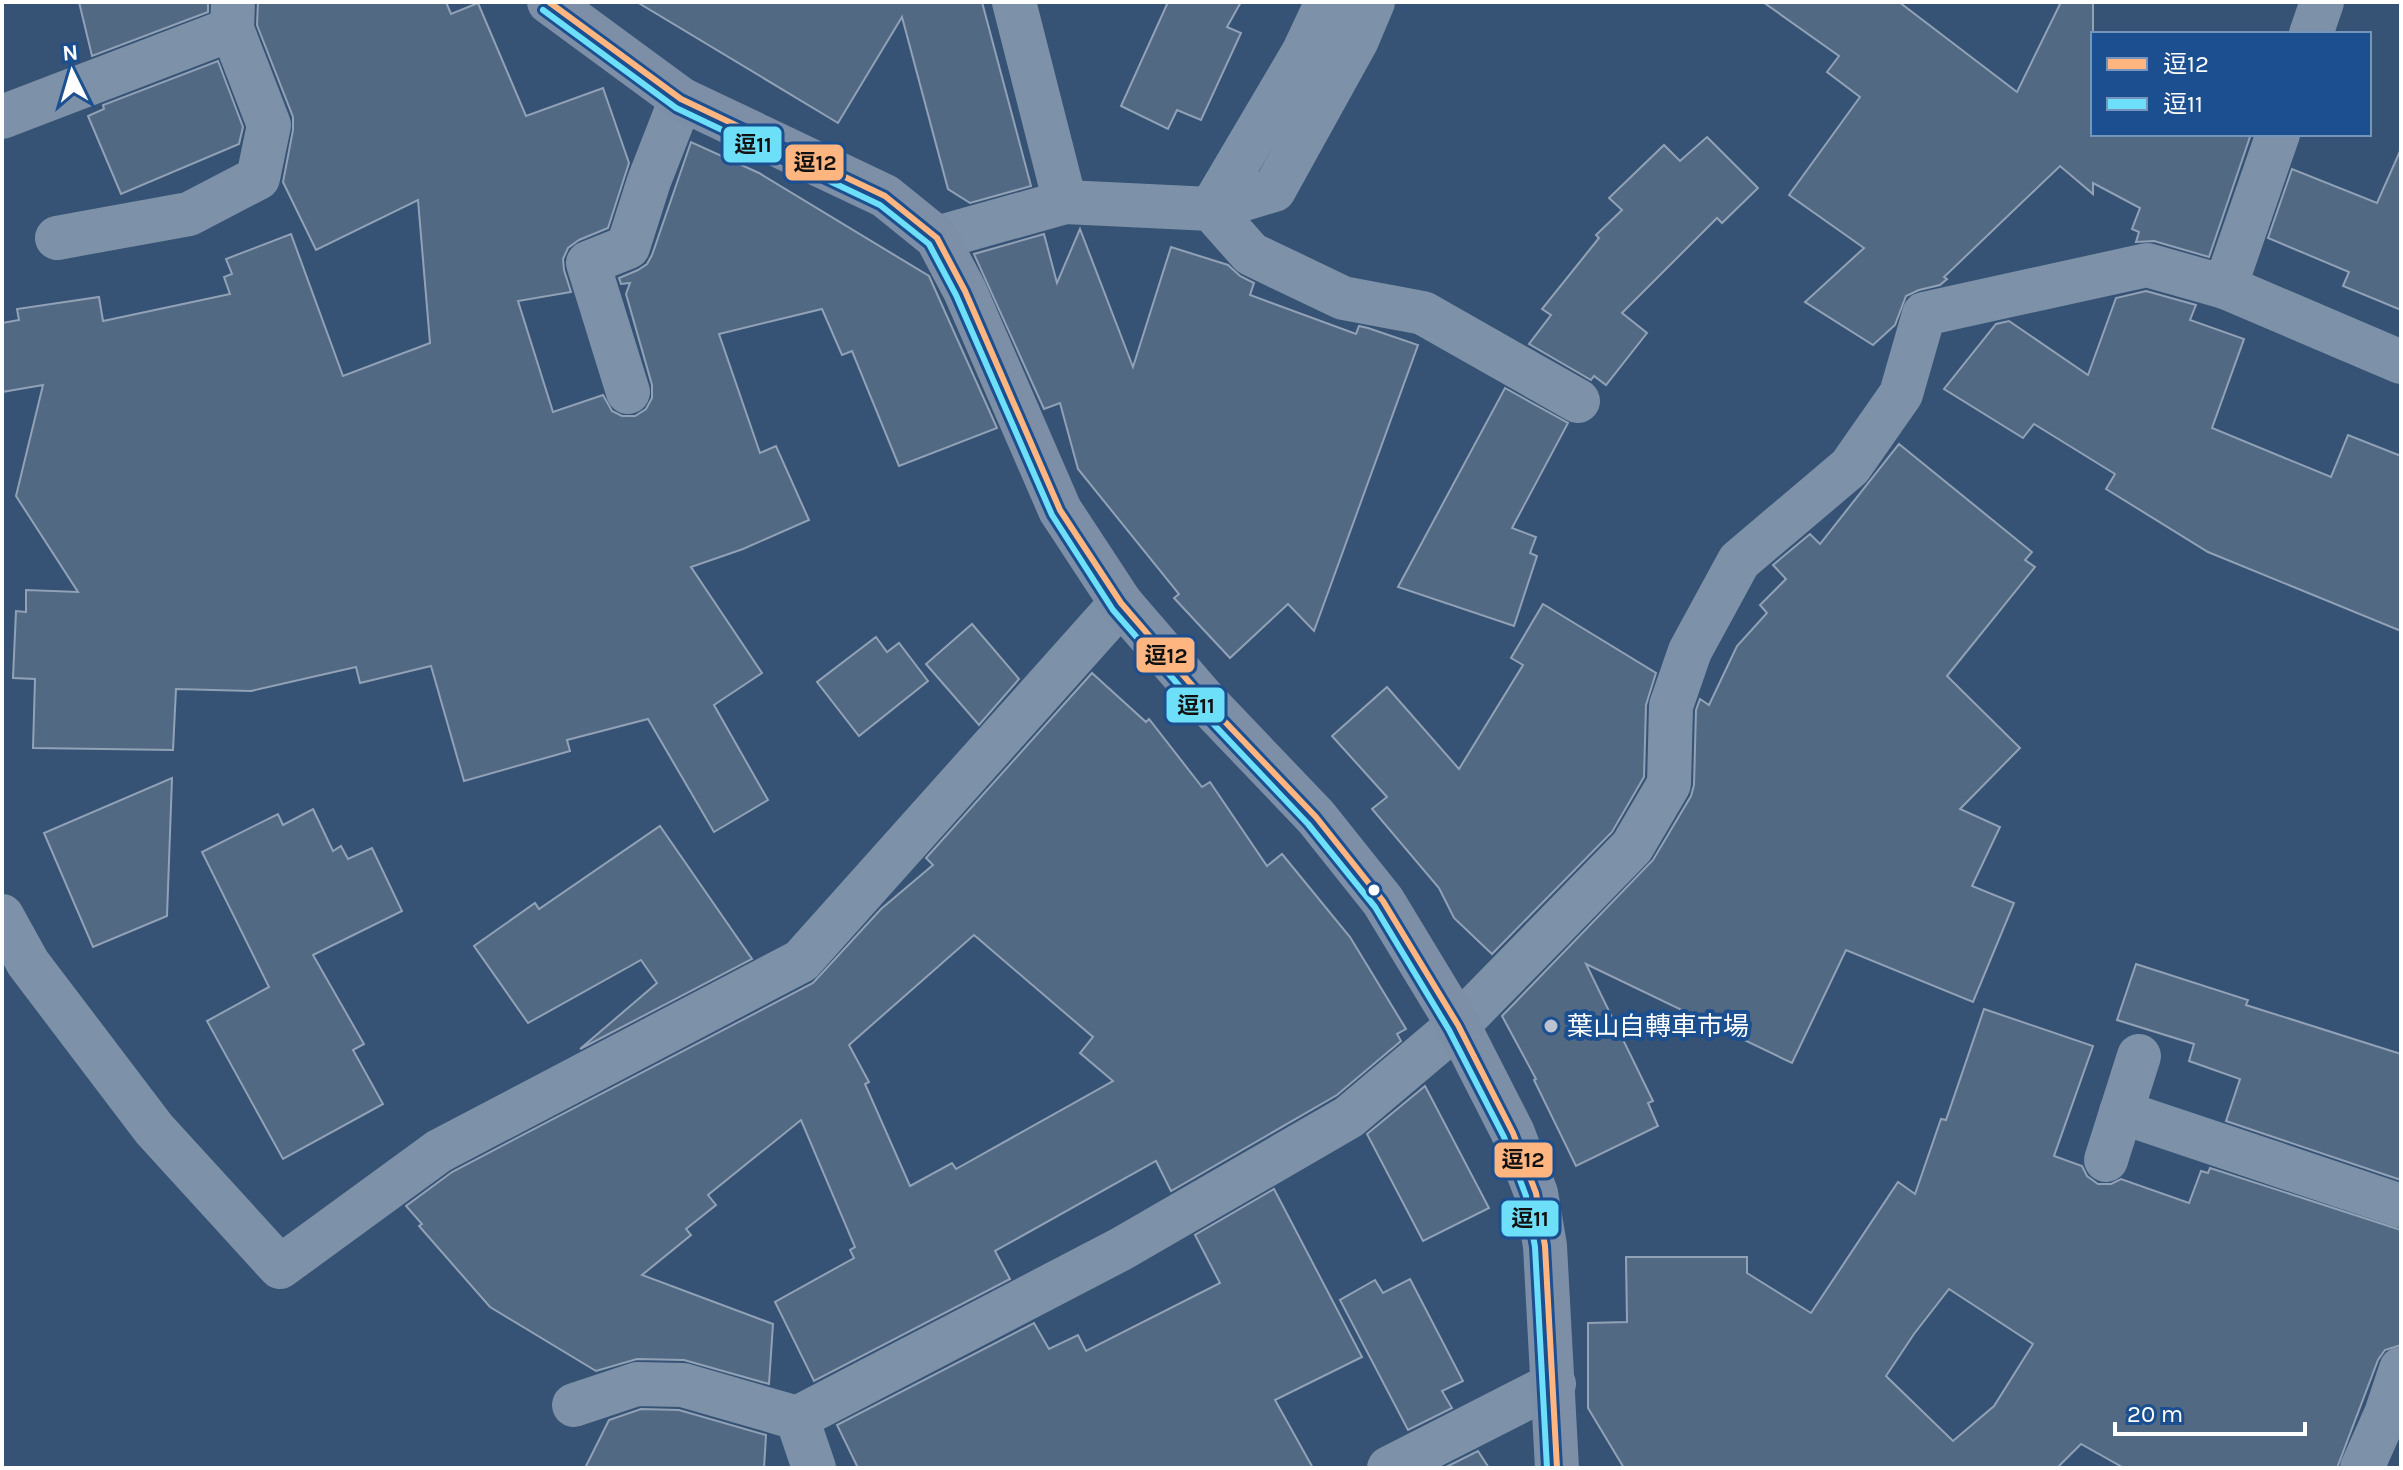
<svg xmlns="http://www.w3.org/2000/svg" width="2403" height="1470" viewBox="0 0 2403 1470" font-family="Karla,'Noto Sans JP',sans-serif">
<rect width="100%" height="100%" fill="#365274"/>
<g fill="#526984" stroke="#92a2b6" stroke-width="2" fill-rule="evenodd">
<polygon points="79,2 208,2 208,12 92,56"/>
<polygon points="258,2 446,2 451,14 478,3 526,116 603,88 629,163 608,228 579,240 568,248 563,259 564,270 571,292 518,301 553,412 603,395 612,411 622,416 635,416 646,409 652,398 652,385 626,294 630,283 621,284 619,278 638,270 647,264 652,255 691,142 759,173 929,276 997,428 899,466 852,351 842,355 822,309 719,334 760,453 776,446 809,520 743,549 691,567 762,673 714,705 768,800 714,832 648,719 567,740 570,751 464,781 431,666 360,683 356,667 251,691 176,689 173,750 33,748 35,679 13,678 16,611 26,612 26,590 78,592 16,496 43,385 2,392 2,323 19,320 17,309 99,297 103,321 230,294 224,277 232,274 226,259 291,234 343,376 430,343 418,200 316,250 283,182 293,130 293,117 257,25"/>
<polygon points="637,2 982,2 1031,186 970,203 948,189 902,17 838,123"/>
<polygon points="1168,2 1241,2 1227,27 1241,33 1201,120 1177,110 1168,129 1121,106"/>
<polygon points="1763,2 1899,2 2017,92 2061,2 2093,2 2093,134 2251,134 2209,257 2154,241 2136,242 2139,232 2132,229 2140,208 2093,183 2093,194 2060,166 1944,277 1947,279 1940,285 1919,290 1906,296 1895,325 1873,345 1805,302 1864,248 1789,195 1860,97 1827,72 1839,56"/>
<polygon points="218,61 243,127 239,144 121,194 88,116 104,109 103,105"/>
<polygon points="1707,137 1758,188 1722,223 1717,218 1622,313 1647,333 1606,385 1594,376 1591,380 1529,344 1551,315 1542,309 1599,238 1596,235 1622,210 1609,198 1664,145 1680,161"/>
<polygon points="2401,149 2401,310 2343,286 2349,272 2268,238 2292,169 2377,203"/>
<polygon points="1080,229 1133,367 1171,247 1228,265 1240,276 1254,283 1250,295 1356,334 1359,326 1368,328 1418,345 1314,631 1288,604 1230,658 1174,598 1179,594 1078,469 1060,403 1044,409 974,254 1044,234 1057,283"/>
<polygon points="2146,291 2196,305 2190,320 2244,339 2212,428 2331,477 2348,435 2401,456 2401,631 2208,552 2106,489 2115,474 2034,424 2023,438 1944,389 1996,324 2009,321 2088,375 2116,298"/>
<polygon points="1505,388 1568,423 1512,528 1536,537 1530,553 1537,556 1514,626 1398,587"/>
<polygon points="1899,444 2032,552 2025,560 2035,567 1947,676 2020,748 1960,809 2000,827 1972,886 2014,903 1973,1002 1846,950 1792,1063 1586,964 1653,1101 1648,1103 1658,1126 1576,1166 1534,1080 1536,1079 1502,1016 1653,860 1691,796 1694,785 1696,710 1700,699 1709,705 1737,646 1767,613 1760,605 1786,579 1773,565 1810,534 1820,544"/>
<polygon points="1543,604 1656,673 1646,705 1644,777 1612,832 1492,954 1454,918 1439,888 1372,809 1387,797 1332,736 1387,687 1459,769 1523,665 1511,658"/>
<polygon points="972,624 1019,679 979,725 926,664"/>
<polygon points="876,637 887,652 899,643 928,681 859,736 817,682"/>
<path d="M1092,673L1146,722L1149,719L1202,787L1210,782L1267,866L1282,854L1350,937L1406,1029L1397,1034L1401,1041L1337,1095L1171,1191L1156,1161L995,1251L1010,1279L814,1381L775,1302L854,1258L850,1250L855,1247L801,1120L708,1195L716,1205L686,1229L691,1235L642,1275L773,1324L769,1384L684,1360L637,1359L596,1371L490,1307L419,1226L422,1224L406,1206L452,1172L813,983L881,909L933,865L926,858ZM974,935L1093,1037L1080,1053L1113,1081L956,1169L952,1163L910,1186L865,1084L869,1082L849,1045Z"/>
<polygon points="172,778 167,916 93,947 44,833"/>
<polygon points="313,809 333,851 341,846 348,859 372,848 402,911 313,955 364,1044 353,1050 383,1104 283,1159 207,1021 269,987 202,852 278,814 283,825"/>
<polygon points="660,826 752,959 580,1049 657,983 641,960 528,1023 474,946 535,903 539,909"/>
<polygon points="2136,964 2248,1000 2246,1005 2401,1054 2401,1180 2226,1121 2240,1079 2189,1061 2194,1044 2117,1020"/>
<path d="M1984,1009L2093,1046L2054,1156L2082,1166L2087,1176L2098,1184H2111L2121,1179L2189,1203L2201,1171L2208,1173L2210,1168L2401,1230V1345L2385,1350L2378,1360L2337,1468H2124L2081,1444L2057,1468H1624L1588,1408V1323L1627,1322L1626,1257H1747V1273L1811,1313L1898,1182L1915,1194L1941,1119L1946,1120ZM1949,1289L2033,1344L1994,1406L1953,1441L1886,1376L1914,1334Z"/>
<polygon points="1425,1086 1489,1208 1423,1241 1367,1134"/>
<polygon points="1274,1189 1362,1357 1275,1400 1313,1468 858,1468 837,1425 1034,1323 1049,1349 1078,1335 1086,1351 1220,1283 1195,1235"/>
<polygon points="1410,1279 1463,1381 1442,1391 1452,1408 1408,1430 1340,1300 1375,1280 1383,1293"/>
<polygon points="641,1409 679,1410 766,1435 764,1468 585,1468 609,1420"/>
<polygon points="1478,1451 1489,1468 1444,1468"/>
</g>
<g fill="none" stroke-linecap="round" stroke-linejoin="round">
<g stroke="#7d92a8" stroke-width="44">
<polyline points="1014,2 1065,202"/>
<polyline points="2311,34 2322,2"/>
<polyline points="2,117 232,29"/>
<polyline points="1211,209 1251,254 1343,298 1423,313 1578,401"/>
<polyline points="1211,209 1303,53 1327,2"/>
<polyline points="57,238 189,214 258,178 269,125 232,29 233,2"/>
<polyline points="937,238 1065,202 1211,209 1274,190 1357,40 1373,2"/>
<polyline points="2225,287 2401,362"/>
<polyline points="628,392 588,263 628,247 649,181 681,99"/>
<polyline points="2,916 28,963 154,1129 280,1267 439,1151 801,961 1121,603"/>
<polyline points="2121,1112 2401,1206"/>
<polyline points="2106,1160 2139,1056"/>
<polyline points="574,1405 637,1384 683,1385 797,1418 814,1468"/>
<polyline points="797,1418 1121,1249 1349,1117 1458,1025 1632,847 1669,784 1671,706 1690,651 1739,561 1850,467 1901,394 1924,314 2147,265 2225,287 2278,134"/>
<polyline points="1389,1468 1554,1384"/>
<polyline points="2362,1468 2386,1414 2401,1369"/>
</g>
<polyline stroke="#7d8ea7" stroke-width="44" points="549,2 681,99 885,196 937,238 965,291 1060,510 1121,603 1209,705 1316,817 1383,901 1458,1025 1513,1133 1536,1193 1545,1246 1557,1468"/>
<defs>
<polyline id="bus-1" points="549,2 681,99 885,196 937,238 965,291 1060,510 1121,603 1209,705 1316,817 1383,901 1458,1025 1513,1133 1536,1193 1545,1246 1557,1468"/>
<polyline id="bus-2" points="543,10 676,108 880,205 929,244 956,295 1052,515 1113,610 1202,712 1308,824 1375,907 1449,1030 1504,1137 1526,1196 1535,1247 1547,1468"/>
</defs>
<use href="#bus-1" stroke="#1b4f8f" stroke-width="12"/>
<use href="#bus-2" stroke="#1b4f8f" stroke-width="12"/>
<use href="#bus-1" stroke="#ffb580" stroke-width="6"/>
<use href="#bus-2" stroke="#6ddff8" stroke-width="6"/>
</g>
<circle fill="#fff" stroke="#1b4f8f" stroke-width="3" cx="1374" cy="890" r="7"/>
<circle fill="#b9c2ce" stroke="#1b4f8f" stroke-width="3" cx="1551" cy="1026" r="8"/>
<g text-anchor="middle" stroke-width="8" stroke-linejoin="round" paint-order="stroke">
<g font-size="26" fill="#fff" stroke="#1b4f8f" text-anchor="start">
<text x="1567" y="1035">葉山自轉車市場</text>
</g>
</g>
<g stroke="#1b4f8f" stroke-width="3">
<rect x="722" y="125" width="61" height="39" rx="8" fill="#6ddff8"/>
<rect x="784" y="143" width="61" height="39" rx="8" fill="#ffb580"/>
<rect x="1135" y="636" width="61" height="38" rx="8" fill="#ffb580"/>
<rect x="1165" y="686" width="61" height="38" rx="8" fill="#6ddff8"/>
<rect x="1493" y="1141" width="61" height="38" rx="8" fill="#ffb580"/>
<rect x="1500" y="1199" width="60" height="39" rx="8" fill="#6ddff8"/>
</g>
<g font-size="22" text-anchor="middle" font-weight="bold" fill="#111">
<text x="753" y="152">逗11</text>
<text x="815" y="170">逗12</text>
<text x="1166" y="663">逗12</text>
<text x="1196" y="713">逗11</text>
<text x="1523" y="1167">逗12</text>
<text x="1530" y="1226">逗11</text>
</g>
<rect width="2403" height="1470" fill="none" stroke="#ffffff" stroke-width="8"/>
<rect x="2091" y="32" width="280" height="104" fill="#1b4f8f" stroke="#7695bc" stroke-width="2"/>
<rect x="2107" y="58" width="40" height="12" fill="#ffb580" stroke="#7695bc" stroke-width="2"/>
<text x="2163" y="72" font-size="24" fill="#ffffff">逗12</text>
<rect x="2107" y="98" width="40" height="12" fill="#6ddff8" stroke="#7695bc" stroke-width="2"/>
<text x="2163" y="112" font-size="24" fill="#ffffff">逗11</text>
<g transform="translate(72 72) rotate(355)" stroke="#1b4f8f" stroke-width="6" paint-order="stroke">
<path d="M0-6L14 30L0 20L-14 30Z" fill="#ffffff"/>
<text y="-12" font-size="22" font-weight="bold" text-anchor="middle" fill="#ffffff">N</text>
</g>
<path d="M2115 1422v12h190v-12" fill="none" stroke="#ffffff" stroke-width="4"/>
<text x="2127" y="1422" font-size="24" fill="#ffffff" stroke="#1b4f8f" stroke-width="6" paint-order="stroke">20 m</text>
</svg>
